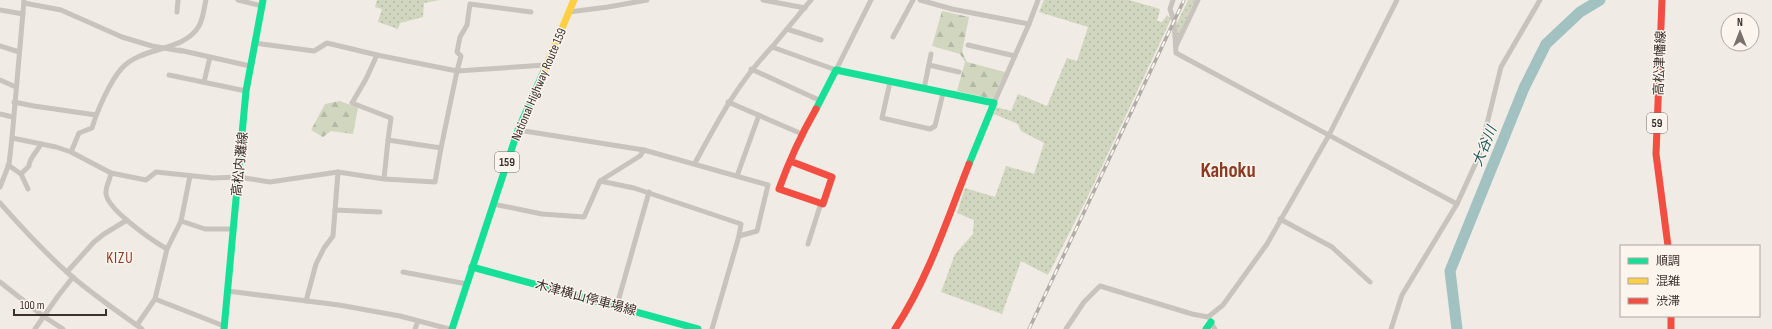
<svg xmlns="http://www.w3.org/2000/svg" width="1772" height="329" viewBox="0 0 1772 329" font-family="'Sofia Sans Condensed','Noto Sans JP',sans-serif">
<defs>
<pattern id="grass-dots" width="8" height="8" patternUnits="userSpaceOnUse"><rect width="8" height="8" fill="#d1d6bf"/><path d="M2 2h.1M6 6h.1" fill="none" stroke="#b4b8a4" stroke-width="1.8" stroke-linecap="round"/></pattern>
<pattern id="forest-firs" width="22" height="20" patternUnits="userSpaceOnUse"><rect width="22" height="20" fill="#d1d6bf"/><path d="M5 1l3.5 6h-7zM16 11l3.5 6h-7z" fill="#b4b8a4"/></pattern>
</defs>
<rect width="100%" height="100%" fill="#f0ebe5"/>
<g fill="url(#grass-dots)">
<polygon points="377,0 440,0 424,3 423,17 400,23 398,29 378,22 382,9 375,7"/>
<polygon points="1044,0 1129,0 1160,9 1157,21 1162,22 1167,15 1171,19 1089,194 1048,275 1021,261 1002,314 941,292 955,254 973,234 974,220 957,213 965,188 995,197 1006,166 1034,174 1044,143 1021,131 1018,124 994,114 996,107 1011,111 1018,94 1047,106 1067,58 1077,61 1088,27 1039,12"/>
<polygon points="1188,0 1195,0 1177,39 1177,23"/>
</g>
<g fill="url(#forest-firs)">
<polygon points="942,11 969,17 962,52 967,62 1005,72 993,99 957,91 965,62 960,54 932,46"/>
<polygon points="340,101 358,108 353,134 331,131 323,137 311,130 325,104"/>
</g>
<g fill="none" stroke-linecap="round" stroke-linejoin="round">
<polyline stroke="#a1c2c1" stroke-width="11" points="1457,329 1450,271 1524,88 1546,44 1580,12 1600,0"/>
<g stroke="#c9c3be" stroke-width="5">
<polyline points="238,0 262,6"/>
<polyline points="763,0 805,8"/>
<polyline points="920,0 952,9 1029,24 994,103"/>
<polyline points="1173,0 1170,9 1174,21 1176,53 1457,204 1479,156 1501,67 1540,0"/>
<polyline points="24,3 61,10 122,37 152,46 181,51"/>
<polyline points="0,10 23,14"/>
<polyline points="177,12 178,0"/>
<polyline points="531,12 470,4 467,25 460,37 457,52 461,56 457,71 545,65"/>
<polyline points="569,12 608,7 647,0"/>
<polyline points="1029,24 1038,0"/>
<polyline points="787,29 821,40"/>
<polyline points="893,37 913,0"/>
<polyline points="254,43 314,51 327,43 377,55"/>
<polyline points="968,45 1015,56"/>
<polyline points="0,46 19,52"/>
<polyline points="1176,46 1198,0"/>
<polyline points="772,47 811,0"/>
<polyline points="179,50 250,66"/>
<polyline points="929,65 959,72"/>
<polyline points="751,69 821,101"/>
<polyline points="169,75 246,91"/>
<polyline points="0,80 16,87"/>
<polyline points="204,82 210,57"/>
<polyline points="890,82 882,118 930,129 935,126 943,93"/>
<polyline points="924,89 931,54"/>
<polyline points="14,102 34,106 96,115"/>
<polyline points="728,102 802,134"/>
<polyline points="0,114 13,117"/>
<polyline points="12,138 24,1"/>
<polyline points="388,140 391,118 352,103 366,79 377,55 457,71 441,148"/>
<path d="M71,152L79,133L92,128C97,111 110,81 122,68C142,46 184,52 199,26C203,19 204,8 206,0"/>
<path d="M695,163C719,119 737,84 772,47L836,70L871,0"/>
<polyline points="8,165 21,174 28,189"/>
<polyline points="111,173 146,180 156,172 213,178 238,177 270,182 338,172 384,179 435,182 441,148 388,140 384,179"/>
<path d="M21,174L29,166C29,158 37,152 41,144"/>
<polyline points="737,176 759,115"/>
<polyline points="600,181 634,188 741,224 739,236 757,231 768,185 644,150"/>
<path d="M0,187L9,164L12,138L56,147L71,152L111,173C110,180 105,188 106,194C108,210 153,241 167,249L155,299L137,325"/>
<path d="M0,203C22,228 44,252 69,274C92,294 117,311 142,329"/>
<polyline points="493,204 542,214 584,217 600,181 640,156 644,150 518,130"/>
<polyline points="335,210 380,212"/>
<polyline points="1280,219 1332,247 1370,282"/>
<polyline points="181,221 190,176"/>
<polyline points="808,244 821,203"/>
<polyline points="167,249 181,221 205,229 232,229"/>
<polyline points="67,272 94,242 104,234 127,220"/>
<polyline points="403,272 467,284"/>
<polyline points="0,282 43,316 63,329"/>
<polyline points="227,291 339,305 400,316 449,329"/>
<polyline points="155,299 224,326"/>
<polyline points="306,301 316,264 324,248 333,236 338,172"/>
<polyline points="617,305 649,192"/>
<polyline points="1210,321 1215,329"/>
<polyline points="35,329 58,296 73,277"/>
<polyline points="415,329 418,321"/>
<polyline points="712,329 739,236"/>
<polyline points="1066,329 1084,302 1100,286 1192,314 1208,317 1223,305 1267,244 1329,135 1397,0"/>
<polyline points="1391,329 1402,295 1457,204"/>
</g>
<g stroke="#16e098" stroke-width="7">
<polyline points="816,109 836,70 994,103 969,164"/>
<polyline points="472,267 698,329"/>
<polyline points="224,329 246,91 263,0"/>
<polyline points="452,329 518,130 544,71"/>
<polyline points="1206,329 1211,322"/>
</g>
<polyline stroke="#ffcf43" stroke-width="7" points="544,71 574,0"/>
<g stroke="#f24e42" stroke-width="7">
<polyline points="1662,0 1656,154 1668,246"/>
<path d="M790,161L832,177L823,204L779,189C789,161 801,135 816,109"/>
<polyline points="1671,316 1671,329"/>
<path d="M895,329C928,279 947,220 969,164"/>
</g>
<defs>
<polyline id="rail" points="1029,329 1184,0"/>
</defs>
<use href="#rail" stroke="#b1aca8" stroke-width="3.5"/>
<use href="#rail" stroke="#fbf5ee" stroke-width="2" stroke-dasharray="6" stroke-linecap="butt"/>
</g>
<g text-anchor="middle" stroke-width="3" stroke-linejoin="round" paint-order="stroke">
<g fill="#fbf5ee" stroke="#756b66" stroke-width="1">
<rect x="1647" y="113" width="20" height="20" rx="3"/>
<rect x="495" y="152" width="24" height="20" rx="3"/>
</g>
<g font-size="12" font-weight="bold" fill="#3b302b">
<text x="1657" y="127">59</text>
<text x="507" y="166">159</text>
</g>
<g font-size="13" fill="#3b302b" stroke="#fbf5ee">
<text transform="translate(1659 63) rotate(-88)" y="5">高松津幡線</text>
<text transform="translate(538 84) rotate(-67)" y="5">National Highway Route 159</text>
<text transform="translate(239 164) rotate(-84)" y="5">高松内灘線</text>
<text transform="translate(586 297) rotate(15)" y="5">木津横山停車場線</text>
</g>
<g font-size="14" font-style="italic" fill="#1f5a5e" stroke="#fbf5ee">
<text transform="translate(1484 146) rotate(-68)" y="5">大谷川</text>
</g>
<g font-size="15" letter-spacing="1" fill="#8c3b22" stroke="#fbf5ee">
<text x="120" y="263">KIZU</text>
</g>
<g font-size="21" font-weight="bold" fill="#8c3b22" stroke="#fbf5ee">
<text x="1228" y="177">Kahoku</text>
</g>
</g>
<rect x="1620" y="245" width="140" height="72" fill="#fbf5ee" stroke="#aea6a0"/>
<rect x="1628" y="258" width="20" height="6" fill="#16e098" stroke="#aea6a0"/>
<text x="1656" y="265" font-size="12" fill="#3b302b">順調</text>
<rect x="1628" y="278" width="20" height="6" fill="#ffcf43" stroke="#aea6a0"/>
<text x="1656" y="285" font-size="12" fill="#3b302b">混雑</text>
<rect x="1628" y="298" width="20" height="6" fill="#f24e42" stroke="#aea6a0"/>
<text x="1656" y="305" font-size="12" fill="#3b302b">渋滞</text>
<g transform="translate(1740 32)"><circle r="19" fill="#fbf5ee" stroke="#aea6a0"/>
<path d="M0-3L7 15L0 10L-7 15Z" fill="#7a716c"/>
<text y="-6" font-size="11" font-weight="bold" text-anchor="middle" fill="#3b302b">N</text>
</g>
<path d="M14 309v6h92v-6" fill="none" stroke="#3b302b" stroke-width="2"/>
<text x="20" y="309" font-size="12" fill="#3b302b" stroke="#fbf5ee" stroke-width="3" paint-order="stroke">100 m</text>
</svg>
